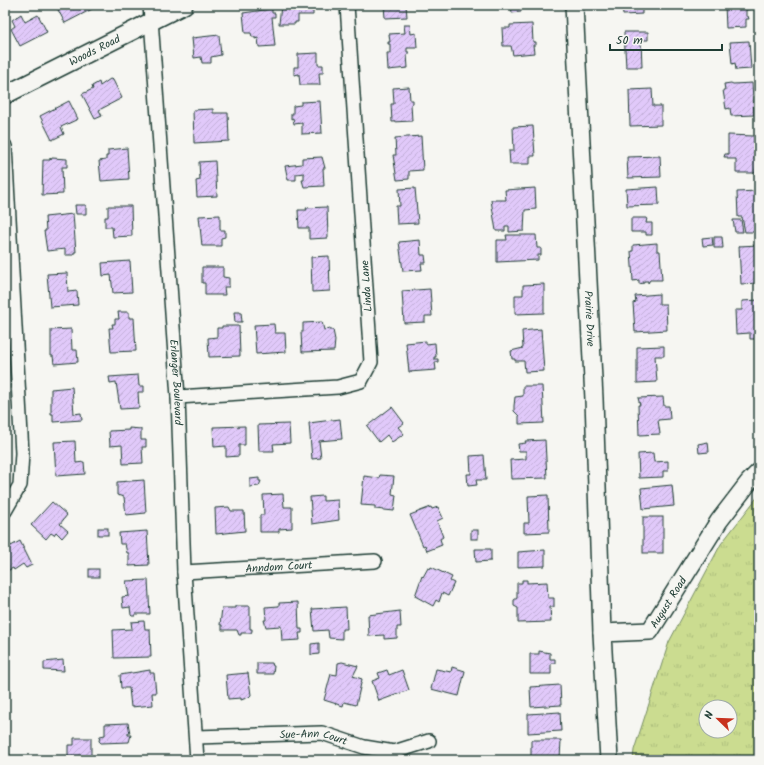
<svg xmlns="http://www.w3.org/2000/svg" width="764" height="765" viewBox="0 0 764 765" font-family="Kalam,sans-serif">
<defs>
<pattern id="park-tufts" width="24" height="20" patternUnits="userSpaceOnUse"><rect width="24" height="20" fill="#cbdc90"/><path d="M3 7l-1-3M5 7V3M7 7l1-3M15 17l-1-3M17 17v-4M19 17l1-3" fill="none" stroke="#aebe7d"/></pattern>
<pattern id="building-hatch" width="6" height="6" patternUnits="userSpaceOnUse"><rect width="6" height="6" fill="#e1c9fa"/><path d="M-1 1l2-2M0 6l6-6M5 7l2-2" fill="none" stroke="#c1aed7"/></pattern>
</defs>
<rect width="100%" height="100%" fill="#f6f6f2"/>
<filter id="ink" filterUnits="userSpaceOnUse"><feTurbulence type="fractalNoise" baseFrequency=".025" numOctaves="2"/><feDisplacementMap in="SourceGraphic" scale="8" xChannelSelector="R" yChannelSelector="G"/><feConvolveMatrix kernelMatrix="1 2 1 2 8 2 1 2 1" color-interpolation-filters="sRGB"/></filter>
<g filter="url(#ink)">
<path fill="url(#park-tufts)" stroke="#758c62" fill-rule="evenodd" d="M759,495V760H633L634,750L669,642L721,544ZM706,707H730V731H706Z"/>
<g fill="url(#building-hatch)" stroke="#1f3d34">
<polygon points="59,5 90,5 92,9 65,23 56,6"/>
<polygon points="281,5 313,5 313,15 298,15 298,22 295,22 295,24 279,24"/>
<polygon points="384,5 406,5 407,17 385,18"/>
<polygon points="511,5 520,5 521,12 512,13"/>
<polygon points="622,5 642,5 642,14 623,15"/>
<polygon points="725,5 750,5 750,9 746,10 746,16 748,16 749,19 746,19 746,27 726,28"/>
<polygon points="272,9 272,13 275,13 275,17 272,17 275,46 259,47 258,38 255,39 255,37 252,37 251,33 245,33 243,13"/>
<polygon points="21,14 25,22 38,15 47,32 20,46 11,29 15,26 12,20"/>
<polygon points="532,24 533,42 536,42 536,45 533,45 534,53 513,55 511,46 503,46 502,28 510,28 510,25"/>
<polygon points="404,25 410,25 411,34 416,33 417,48 407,48 407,52 409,52 409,54 407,54 408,68 388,70 387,53 390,53 390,44 388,44 388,42 390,42 389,34 405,33"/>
<polygon points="624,32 648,32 648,40 641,40 642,67 626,67"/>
<polygon points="219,35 221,55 211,57 211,63 202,63 201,57 194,58 192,38"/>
<polygon points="749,41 751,69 736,70 735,63 732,64 730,42"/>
<polygon points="318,53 318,65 323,65 323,73 319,73 320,85 300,85 299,74 294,75 294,67 298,67 298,54"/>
<polygon points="110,79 113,80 122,98 99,110 102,116 95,119 82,94 93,89 92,86 99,82 100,86"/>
<polygon points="731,83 733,84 752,83 754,115 731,116 730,108 726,109 723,90 725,90 724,84"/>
<polygon points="409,87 410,100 413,100 413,103 411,104 412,121 392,122 391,104 394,104 393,88"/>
<polygon points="652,89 653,106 661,106 661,125 630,126 629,90"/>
<polygon points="69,101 78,119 61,127 64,134 52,140 40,116"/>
<polygon points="320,101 322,133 302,134 302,123 294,124 293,118 291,119 291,114 293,114 293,106 301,105 301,102"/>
<polygon points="213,109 213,113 228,113 229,141 194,143 193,110"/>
<polygon points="533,126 535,156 530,156 530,164 510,164 509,151 514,151 513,127"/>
<polygon points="728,135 754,136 754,145 758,143 759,145 758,150 755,150 755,159 758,159 755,173 736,173 736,159 728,159 728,157 724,157 725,154 728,154"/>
<polygon points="421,136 423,170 409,171 409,179 397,180 393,155 396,155 395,138"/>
<polygon points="127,148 129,179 101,181 99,161 106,160 106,156 108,156 108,150"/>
<polygon points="660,156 661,177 628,178 627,157"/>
<polygon points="322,157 325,168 323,168 324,186 304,187 302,180 304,180 304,173 296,174 296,180 288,180 285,166 302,164 302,158"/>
<polygon points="50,158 51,160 52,158 67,159 67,167 62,167 63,194 42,195 43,160 50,160"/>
<polygon points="215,161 217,196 197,197 196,181 200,180 199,162"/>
<polygon points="658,187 659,205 627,206 626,189"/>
<polygon points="415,188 418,223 397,224 396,206 400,206 399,189"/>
<polygon points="535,188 536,209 525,210 524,231 509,232 509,226 505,226 505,231 496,231 491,200 506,200 505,190"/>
<polygon points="757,191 757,232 745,232 742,217 738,217 737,192"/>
<polygon points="75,205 86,205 86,214 76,214"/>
<polygon points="108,206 131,206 132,236 113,237 112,227 105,227 105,217 108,217"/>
<polygon points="327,207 328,238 309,239 309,228 299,228 298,210 307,210 306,208"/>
<polygon points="73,214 76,252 74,252 74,255 65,255 65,249 47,251 44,231 46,231 45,217"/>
<polygon points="220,215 220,230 225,230 225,237 221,238 221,246 202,246 199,216"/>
<polygon points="631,218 647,218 646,223 652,223 652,235 646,235 646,232 631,232"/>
<polygon points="733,220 741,220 743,232 735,232"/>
<polygon points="506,235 536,235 537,248 541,248 541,255 538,255 538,260 497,262 497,240 507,240"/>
<polygon points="712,237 713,245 703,246 702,238"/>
<polygon points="714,237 722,237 723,248 714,248"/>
<polygon points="420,240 421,255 425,255 426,263 421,263 422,270 403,271 399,242"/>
<polygon points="657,243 657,251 660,251 662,280 650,280 648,283 648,281 644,281 644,283 639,284 639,280 633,281 631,251 633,251 633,245"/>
<polygon points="759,245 759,283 741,284 739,246"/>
<polygon points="329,256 330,291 312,292 311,257"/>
<polygon points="130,261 132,292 113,293 111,275 103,276 102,263"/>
<polygon points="202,267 223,267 223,277 229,278 229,287 224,287 225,295 205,295 205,283 202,283"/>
<polygon points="67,273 68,292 77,291 78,305 50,307 47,274"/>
<polygon points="544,284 544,313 515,314 515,295 523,295 523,285"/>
<polygon points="430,289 432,316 425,316 425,322 404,323 402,291"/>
<polygon points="659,294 659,304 666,304 667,330 635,332 633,303 636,302 635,296"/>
<polygon points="759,300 759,339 750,339 750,333 736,334 735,310 742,310 742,301"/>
<polygon points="118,312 129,312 129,318 134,318 136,351 111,352 109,328 113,328 112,324 115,324 115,319 119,319"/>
<polygon points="234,312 241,312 242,322 235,322"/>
<polygon points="322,322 324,330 330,328 330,330 333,330 335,340 334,351 302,352 301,332 303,332 303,323"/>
<polygon points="274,324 275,333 285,333 286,352 256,354 254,325"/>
<polygon points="222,326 239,326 240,356 209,357 208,338 217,337 217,328 222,328"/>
<polygon points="71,329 72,350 77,350 78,362 54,364 53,356 51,356 51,330"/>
<polygon points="541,329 544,371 525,372 524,361 515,361 515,359 512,359 511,351 523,348 522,331"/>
<polygon points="426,341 426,344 435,343 436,357 434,357 434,359 438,359 438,362 435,362 436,370 409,372 406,343"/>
<polygon points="664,346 664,356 655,356 657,382 637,383 637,347"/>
<polygon points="138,375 139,386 144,386 144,392 138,392 139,408 120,409 116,382 110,383 109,377"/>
<polygon points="523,386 542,386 544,423 519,424 519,416 514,411 514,406 515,397 523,396"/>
<polygon points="72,387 74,414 81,413 82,420 53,422 53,414 51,414 51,389"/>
<polygon points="663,397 664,406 669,406 670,419 658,420 660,434 639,435 638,405 640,405 638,398"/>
<polygon points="392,407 404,423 398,427 404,434 392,442 387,435 379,442 367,426"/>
<polygon points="340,419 342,439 319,441 321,458 312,459 309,423"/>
<polygon points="289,424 290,443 273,444 274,451 259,451 258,425"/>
<polygon points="245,426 245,445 239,445 239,456 226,457 226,446 214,447 213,427"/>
<polygon points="129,428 141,429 141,440 146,440 146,447 142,447 143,463 123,464 122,445 110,446 109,431 129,430"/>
<polygon points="545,440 547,478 511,479 510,460 526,459 526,451 519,451 518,444 526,443 525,441"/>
<polygon points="75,441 76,463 84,462 85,474 56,476 54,442"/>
<polygon points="708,442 709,452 699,453 698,444"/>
<polygon points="653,453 654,462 668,461 668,471 663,471 663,477 639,478 638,454"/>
<polygon points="484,455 486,480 476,480 477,485 468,486 467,474 471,474 470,456"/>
<polygon points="380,475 394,476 392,494 396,495 394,511 375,509 375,506 361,505 364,476 379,478"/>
<polygon points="259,478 259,481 261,481 259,486 250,487 250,479"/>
<polygon points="144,480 146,513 126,515 124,497 117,495 117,482"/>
<polygon points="672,485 674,506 643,509 641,488"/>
<polygon points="283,494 284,507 292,507 292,528 279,529 279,532 260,532 260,515 264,515 263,495"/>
<polygon points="548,495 549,532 524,533 524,523 529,523 528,496"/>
<polygon points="323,496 323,501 338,500 339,520 312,524 310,497"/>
<polygon points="52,502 67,515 60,524 68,531 62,538 56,532 54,535 51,533 46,539 31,525"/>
<polygon points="229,507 231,511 244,511 245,531 216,534 215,508"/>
<polygon points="431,507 432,509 438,507 443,518 437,521 443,537 440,539 442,545 427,551 425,545 423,546 410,515"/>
<rect x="643" y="517" width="20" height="36"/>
<rect x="98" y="528" width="10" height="7"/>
<rect x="471" y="530" width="7" height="9"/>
<polygon points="147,531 149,565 129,566 129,553 127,553 125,544 120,544 119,533"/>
<polygon points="20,541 32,565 26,568 23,564 14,570 13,568 5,572 5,544 6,546 10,544 11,546"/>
<polygon points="475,549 491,549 491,561 476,562"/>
<polygon points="545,550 545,566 518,567 518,552"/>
<polygon points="431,567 452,577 450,581 454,583 448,596 442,593 439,602 436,600 433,606 415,596 422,576 423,577 428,568 430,569"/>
<rect x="89" y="569" width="10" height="8"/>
<polygon points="148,580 150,614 135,614 135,616 132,616 131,615 130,607 123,608 122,597 129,596 126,581"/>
<polygon points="522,580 527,580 527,583 547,582 548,598 554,598 554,607 550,607 551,622 518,623 518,608 514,606 514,600 517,598 517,583 522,583"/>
<polygon points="298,602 299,629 302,629 302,633 299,633 300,640 282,641 281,626 266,627 264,620 266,620 265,607 279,606 279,603"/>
<polygon points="235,606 250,606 250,629 252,629 252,631 251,633 241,633 241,635 239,635 237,630 222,630 222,625 220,625 222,608 235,608"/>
<polygon points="346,607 347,629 342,629 342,639 329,638 328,630 314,631 312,609"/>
<polygon points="400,611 401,627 397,627 397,638 384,639 384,635 369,636 368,615"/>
<polygon points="144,621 145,629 150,629 151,657 114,658 113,630 132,629 131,622"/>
<polygon points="319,643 319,654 311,655 311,644"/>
<polygon points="539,651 550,653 550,659 555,659 555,663 551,663 551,674 530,674 530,654 539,654"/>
<polygon points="63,660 64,671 44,670 44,662"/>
<polygon points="342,662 358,666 353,676 362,679 356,705 344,702 343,706 324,700 331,674 337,675 338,663"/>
<polygon points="257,663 272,663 273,666 274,666 273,674 257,674"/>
<polygon points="452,667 465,671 459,696 431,689 436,669 451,672"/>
<polygon points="150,670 150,673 154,673 156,693 152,693 153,705 131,707 129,688 121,688 120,675"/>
<polygon points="387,670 389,675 402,670 409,690 379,701 372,681 380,678 378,673"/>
<polygon points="248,673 251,695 249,697 241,700 241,698 228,699 226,675"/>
<polygon points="5,676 7,708 5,709"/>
<polygon points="560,685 561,705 531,707 530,687"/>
<polygon points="560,712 561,731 528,733 528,714"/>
<polygon points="128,723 130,733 128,733 128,735 131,735 129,742 101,743 99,741 100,736 105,735 105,724"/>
<polygon points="74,738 91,738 91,756 68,757 68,745 74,745"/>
<polygon points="531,740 561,740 560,759 531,759"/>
</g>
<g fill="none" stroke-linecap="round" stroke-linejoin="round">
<defs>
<g id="minor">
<path id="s1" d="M150,5L178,397L184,572L197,760"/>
<polyline points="5,146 22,453 20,485 5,511"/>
<polyline points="178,397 338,387 361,381 371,362 347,5"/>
<path id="s2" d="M184,572L375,561"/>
<path id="s3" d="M196,737L322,733L364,747L394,752L429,741"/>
</g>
<g id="tertiary">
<path id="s4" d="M574,5L594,399L602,633L609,760"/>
<path id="s5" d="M5,95L184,5"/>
<path id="s6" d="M602,633L650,631L719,521L749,482L759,472"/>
</g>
</defs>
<use href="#minor" stroke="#1f3d34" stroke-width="16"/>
<use href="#tertiary" stroke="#1f3d34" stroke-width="20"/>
<use href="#minor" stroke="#f6f6f2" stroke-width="13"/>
<use href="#tertiary" stroke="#f6f6f2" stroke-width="17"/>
</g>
</g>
<g text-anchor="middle" stroke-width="3.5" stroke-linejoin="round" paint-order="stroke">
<g font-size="11" fill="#1f3d34" stroke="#f6f6f2">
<text dy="4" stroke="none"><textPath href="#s5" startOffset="100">Woods Road</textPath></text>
<text transform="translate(366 286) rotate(-94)" y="4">Linda Lane</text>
<text dy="4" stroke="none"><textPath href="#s4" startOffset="314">Prairie Drive</textPath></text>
<text dy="4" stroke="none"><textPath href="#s1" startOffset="378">Erlanger Boulevard</textPath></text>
<text dy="4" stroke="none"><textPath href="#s2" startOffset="95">Anndom Court</textPath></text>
<text dy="4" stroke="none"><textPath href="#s6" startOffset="82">August Road</textPath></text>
<text dy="4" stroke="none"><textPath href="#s3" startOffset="118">Sue-Ann Court</textPath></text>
</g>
</g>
<rect width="764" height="765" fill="none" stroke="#f6f6f2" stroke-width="20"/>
<rect x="10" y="10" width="744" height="745" fill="none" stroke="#1f3d34" stroke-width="1.5" filter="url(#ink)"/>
<g transform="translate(718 719) rotate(293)"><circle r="19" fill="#f6f6f2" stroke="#a0aca6"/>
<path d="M0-3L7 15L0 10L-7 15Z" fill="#c8321e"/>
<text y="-6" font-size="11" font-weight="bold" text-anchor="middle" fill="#1f3d34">N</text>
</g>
<path d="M610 44v6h112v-6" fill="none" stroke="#1f3d34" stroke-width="2"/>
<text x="616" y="44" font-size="12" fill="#1f3d34" stroke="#f6f6f2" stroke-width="3" paint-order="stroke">50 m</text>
</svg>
